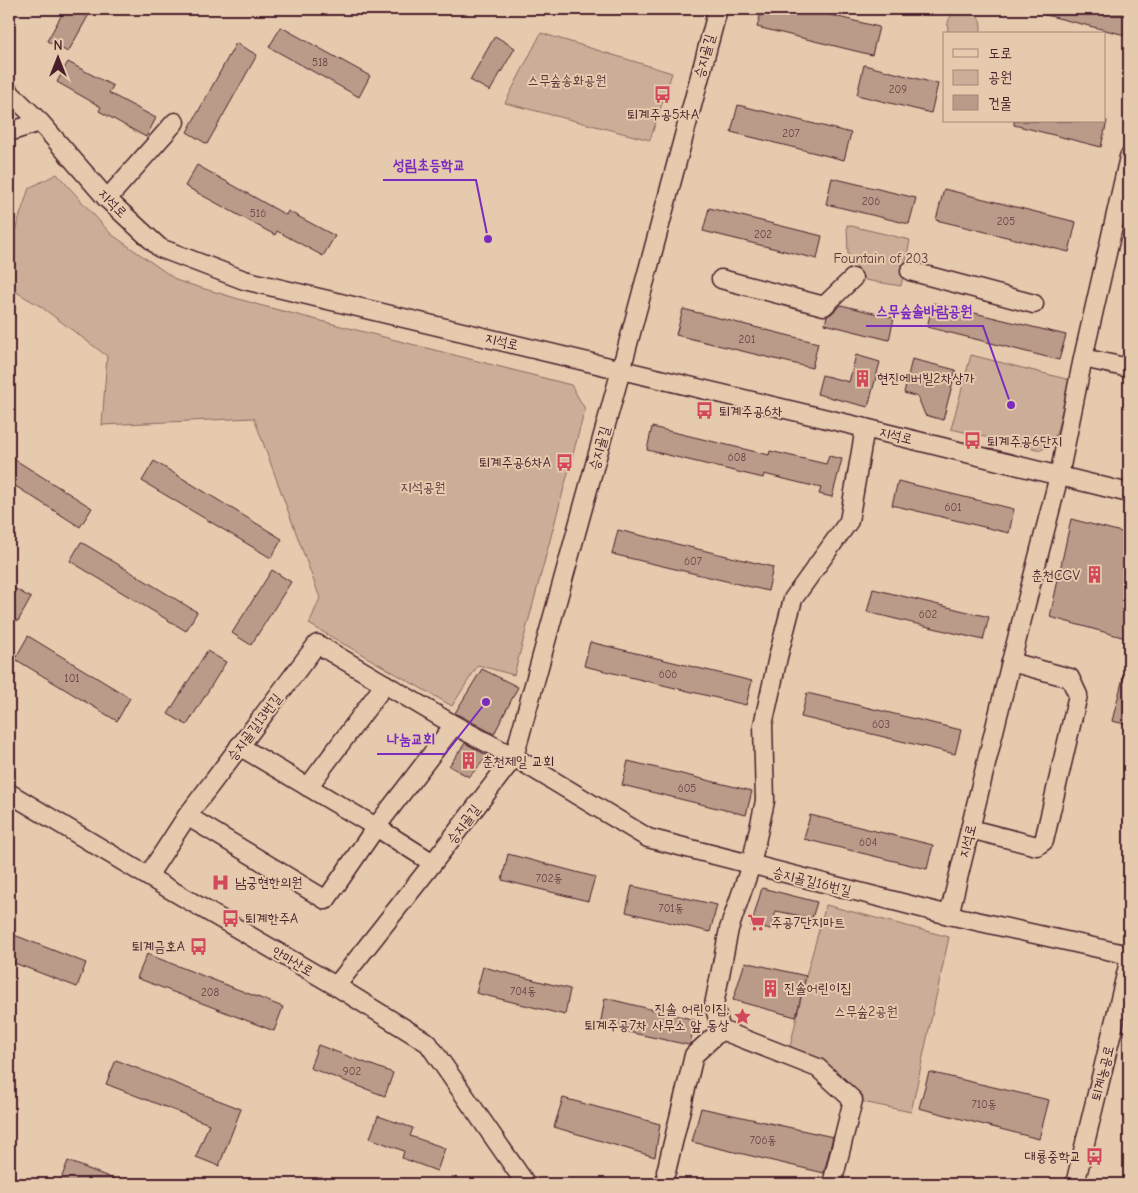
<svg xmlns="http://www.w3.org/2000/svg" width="1138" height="1193" viewBox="0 0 1138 1193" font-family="'Comic Neue','Poor Story',sans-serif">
<rect width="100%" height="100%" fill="#e5caad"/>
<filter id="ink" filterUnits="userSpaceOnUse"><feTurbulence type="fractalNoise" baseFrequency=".02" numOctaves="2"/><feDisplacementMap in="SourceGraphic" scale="10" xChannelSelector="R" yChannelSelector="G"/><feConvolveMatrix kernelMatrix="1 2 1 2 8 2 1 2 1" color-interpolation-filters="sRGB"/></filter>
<g filter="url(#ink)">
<g fill="#ccae98" stroke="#8b6662">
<path d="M962,9C976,9 984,20 980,34H949C945,22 950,13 962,9Z"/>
<polygon points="541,33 672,73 650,140 505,103"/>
<polygon points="57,174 111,234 178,281 259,305 571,385 585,409 514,675 478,665 452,706 309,624 320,598 254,418 102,425 107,356 40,306 11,289 9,249 29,188"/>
<polygon points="847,225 910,240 901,286 865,280 848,254"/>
<polygon points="971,355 1070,380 1054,442 1041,450 951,429"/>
<polygon points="826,905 949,937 911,1112 853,1100 788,1056 806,976"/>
</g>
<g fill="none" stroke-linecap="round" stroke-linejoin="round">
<polyline stroke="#845f5c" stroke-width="4.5" points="9,19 14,9"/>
</g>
<g fill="#ba9b89" stroke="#4a1f2b">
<polygon points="65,9 92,9 68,52 47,41"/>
<polygon points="762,9 806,9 879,27 872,55 757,27"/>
<polygon points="1038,9 1129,9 1129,36 1038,13"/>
<polygon points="281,27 370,76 359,97 269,47"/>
<polygon points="495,36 515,48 490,91 470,80"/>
<polygon points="236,43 257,55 207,144 187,132"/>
<polygon points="68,62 113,86 109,93 156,118 146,137 99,111 101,107 57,82"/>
<polygon points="864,65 938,84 931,113 857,95"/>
<polygon points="738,105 851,133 844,160 731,132"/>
<polygon points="1014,121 1107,121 1101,147 1014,125"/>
<polygon points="197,165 286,215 288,211 335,236 323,256 277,231 275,235 185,186"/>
<polygon points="832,178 916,198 909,224 826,204"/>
<polygon points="944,189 1076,222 1069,252 936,220"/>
<polygon points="709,208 822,236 817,259 703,231"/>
<polygon points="933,303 1066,335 1059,360 927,327"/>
<polygon points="841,305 894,318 889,340 825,324 827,316 831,314"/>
<polygon points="683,309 818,343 812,368 676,335"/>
<polygon points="856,355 880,362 868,407 817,394 822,375 849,382"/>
<polygon points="912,359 956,370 943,420 925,415 918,397 904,393"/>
<polygon points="652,427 769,455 770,451 826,464 829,456 842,459 832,497 819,494 821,488 764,474 763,478 647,450"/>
<polygon points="9,456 92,508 80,527 9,482"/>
<polygon points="154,461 282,539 271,558 142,481"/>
<polygon points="898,481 1014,509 1009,533 892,505"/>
<polygon points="1071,519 1129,534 1129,639 1050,617"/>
<polygon points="618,530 773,567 768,591 612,554"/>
<polygon points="81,542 197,612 186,631 70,561"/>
<polygon points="272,570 291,582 251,645 232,633"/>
<polygon points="9,585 31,598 18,621 9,616"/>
<polygon points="873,589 989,617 983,640 867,612"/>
<polygon points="28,636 130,698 117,721 15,659"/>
<polygon points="590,642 752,681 746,705 584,666"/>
<polygon points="207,651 226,662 187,725 168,714"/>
<polygon points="482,669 518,687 494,734 455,713"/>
<polygon points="1125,670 1129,670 1129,725 1112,721"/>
<polygon points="807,693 961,730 955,754 801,717"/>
<polygon points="465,743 488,756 469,777 449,766"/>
<polygon points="628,761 752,791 746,815 622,785"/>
<polygon points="810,815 933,845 927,869 804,839"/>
<polygon points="508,854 595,877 588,901 502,880"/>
<polygon points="632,886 717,905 710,932 626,912"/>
<polygon points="762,888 817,902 812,918 776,911 771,929 751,926"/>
<polygon points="9,933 86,963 77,987 9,961"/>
<polygon points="147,954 283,1007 274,1031 137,978"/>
<polygon points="745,962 806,976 796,1017 733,1000"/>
<polygon points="483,967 570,989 565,1015 476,993"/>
<polygon points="605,998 695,1020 690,1044 689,1045 600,1026"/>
<polygon points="318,1045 393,1073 385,1096 310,1068"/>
<polygon points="116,1060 241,1109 219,1166 196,1157 209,1124 106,1084"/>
<polygon points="929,1072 1049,1100 1039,1139 919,1108"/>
<polygon points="563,1098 660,1124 655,1157 554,1127"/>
<polygon points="701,1108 833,1137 824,1173 692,1142"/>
<polygon points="378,1116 413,1128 410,1136 445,1148 437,1171 402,1158 404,1151 370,1138"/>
<polygon points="68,1161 124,1183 124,1184 59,1184"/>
</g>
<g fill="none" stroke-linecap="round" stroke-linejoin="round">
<defs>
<g id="minor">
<polyline points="9,92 40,122 107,199 160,248 244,280 865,428 1129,493"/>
<polyline points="9,132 40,122"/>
<polyline points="107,199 175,122"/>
<polyline points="910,271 1034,304"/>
<polyline points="721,279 824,306 853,278"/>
<polyline points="1083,358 1129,368"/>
<polyline points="239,746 376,827 433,863"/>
<polyline points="308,787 385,684"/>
<polyline points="9,793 159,883 336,986 428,1043 526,1184"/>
<polyline points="187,816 326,900 376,827 454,725"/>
<polyline points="970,829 1037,846 1044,841 1078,695 1070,678 1011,662"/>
<polyline points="148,876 187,816 317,644 454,725 514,757 648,838 949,915 1129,955"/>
<polyline points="949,915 1011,662 1059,476 1083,358 1129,157"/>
<polyline points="336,986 433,863 514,757 621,370 718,9"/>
<polyline points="721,1030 818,1068 853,1100 832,1184"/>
<polyline points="666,1172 694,1055 721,1030 714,1005 729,929 751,865 765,801 763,725 778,657 793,599 849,521 865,428"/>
<polyline points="1075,1184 1129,962"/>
</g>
</defs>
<use href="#minor" stroke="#4a1f2b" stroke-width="21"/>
<use href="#minor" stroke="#e5caad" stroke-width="18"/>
</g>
</g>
<defs>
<symbol id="bus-bare" viewBox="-9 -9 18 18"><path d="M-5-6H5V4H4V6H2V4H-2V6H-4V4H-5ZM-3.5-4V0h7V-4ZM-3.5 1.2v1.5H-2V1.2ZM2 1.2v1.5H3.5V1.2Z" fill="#d1495b" stroke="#e5caad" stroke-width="2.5" paint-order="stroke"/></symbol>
<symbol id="building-bare" viewBox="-9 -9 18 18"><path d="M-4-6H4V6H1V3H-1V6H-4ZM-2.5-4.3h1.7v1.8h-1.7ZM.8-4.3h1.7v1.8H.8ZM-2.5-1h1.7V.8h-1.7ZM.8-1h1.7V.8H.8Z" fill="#d1495b" stroke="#e5caad" stroke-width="2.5" paint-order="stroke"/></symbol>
<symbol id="hospital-bare" viewBox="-9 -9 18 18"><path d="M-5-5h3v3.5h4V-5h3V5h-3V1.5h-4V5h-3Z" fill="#d1495b" stroke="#e5caad" stroke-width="2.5" paint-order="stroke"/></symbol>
<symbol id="supermarket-bare" viewBox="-9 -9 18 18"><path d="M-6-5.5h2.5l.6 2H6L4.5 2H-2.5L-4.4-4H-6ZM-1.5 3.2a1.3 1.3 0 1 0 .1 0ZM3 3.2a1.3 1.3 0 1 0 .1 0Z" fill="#d1495b" stroke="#e5caad" stroke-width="2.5" paint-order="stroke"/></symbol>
<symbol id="sight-bare" viewBox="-9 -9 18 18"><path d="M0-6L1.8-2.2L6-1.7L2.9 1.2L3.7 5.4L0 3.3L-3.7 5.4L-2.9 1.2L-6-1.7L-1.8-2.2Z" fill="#d1495b" stroke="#e5caad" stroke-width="2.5" paint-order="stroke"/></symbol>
</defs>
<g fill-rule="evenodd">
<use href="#bus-bare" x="650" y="82" width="25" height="25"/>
<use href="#building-bare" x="850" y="366" width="25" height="25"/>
<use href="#bus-bare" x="692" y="398" width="25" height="25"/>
<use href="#bus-bare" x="960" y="428" width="25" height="25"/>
<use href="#bus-bare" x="552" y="450" width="25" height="25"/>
<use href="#building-bare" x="1082" y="562" width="25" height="25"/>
<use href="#building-bare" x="456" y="748" width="25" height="25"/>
<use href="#hospital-bare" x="208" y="870" width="25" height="25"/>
<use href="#bus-bare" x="218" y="906" width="25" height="25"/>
<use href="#supermarket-bare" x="744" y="910" width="25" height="25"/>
<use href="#bus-bare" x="186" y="934" width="25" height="25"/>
<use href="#building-bare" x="758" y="976" width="25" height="25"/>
<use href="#sight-bare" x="730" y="1004" width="25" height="25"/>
<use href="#bus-bare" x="1082" y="1144" width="25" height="25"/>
</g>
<g text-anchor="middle" stroke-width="4" stroke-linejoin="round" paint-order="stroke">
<g font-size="11" fill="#663e42">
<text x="320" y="66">518</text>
<text x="898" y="93">209</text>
<text x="791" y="137">207</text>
<text x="871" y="205">206</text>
<text x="258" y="217">516</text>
<text x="1006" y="225">205</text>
<text x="763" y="238">202</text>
<text x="747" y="343">201</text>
<text x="737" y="461">608</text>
<text x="953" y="511">601</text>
<text x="693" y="565">607</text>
<text x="928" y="618">602</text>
<text x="668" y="678">606</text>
<text x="72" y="682">101</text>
<text x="881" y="728">603</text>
<text x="687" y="792">605</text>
<text x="868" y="846">604</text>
<text x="549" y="882">702동</text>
<text x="671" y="912">701동</text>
<text x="523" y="995">704동</text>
<text x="210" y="996">208</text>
<text x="352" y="1075">902</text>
<text x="984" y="1108">710동</text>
<text x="763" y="1144">706동</text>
</g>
<g font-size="14" fill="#4a1f2b" stroke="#e5caad">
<text transform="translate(704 56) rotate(-75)" y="5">승지골길</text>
<text transform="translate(113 203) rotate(45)" y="5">지석로</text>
<text transform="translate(502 341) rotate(13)" y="5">지석로</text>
<text transform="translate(896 435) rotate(14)" y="5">지석로</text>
<text transform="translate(599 448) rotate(-75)" y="5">승지골길</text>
<text transform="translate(254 727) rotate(-53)" y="5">승지골길13번길</text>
<text transform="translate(463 824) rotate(-53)" y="5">승지골길</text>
<text transform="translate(967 841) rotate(-76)" y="5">지석로</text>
<text transform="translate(812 881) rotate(14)" y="5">승지골길16번길</text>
<text transform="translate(293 961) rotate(30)" y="5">안마산로</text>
<text transform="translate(1102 1073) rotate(-76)" y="5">퇴계농공로</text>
</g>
<g font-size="14" fill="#5e343b" stroke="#e5caad">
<text x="567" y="85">스무숲송화공원</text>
<text x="881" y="263">Fountain of 203</text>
<text x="423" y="492">지석공원</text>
<text x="866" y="1016">스무숲2공원</text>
</g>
<g font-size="14" fill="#4a1f2b" stroke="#e5caad" text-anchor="start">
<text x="663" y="119" text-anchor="middle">퇴계주공5차A</text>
<text x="877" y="383">현진에버빌2차상가</text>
<text x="719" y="416">퇴계주공6차</text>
<text x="987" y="446">퇴계주공6단지</text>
<text x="551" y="467" text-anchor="end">퇴계주공6차A</text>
<text x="1080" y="580" text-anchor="end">춘천CGV</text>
<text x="482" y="766">춘천제일 교회</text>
<text x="235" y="887">남궁현한의원</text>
<text x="245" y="923">퇴계한주A</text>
<text x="771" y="927">주공7단지마트</text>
<text x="185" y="951" text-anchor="end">퇴계금호A</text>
<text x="784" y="993">진솔어린이집</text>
<text x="729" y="1014" text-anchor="end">진솔 어린이집,<tspan x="729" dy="16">퇴계주공7차 사무소 앞 동상</tspan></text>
<text x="1081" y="1161" text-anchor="end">대룡중학교</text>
</g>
</g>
<path fill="none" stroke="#7b2cbf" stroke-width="2" d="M488 239L476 180H383M1011 405L983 326H866M486 702L445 754H377"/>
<g fill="#7b2cbf" stroke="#e5caad" stroke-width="2">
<circle cx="488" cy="239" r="5"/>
<circle cx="1011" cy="405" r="5"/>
<circle cx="486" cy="702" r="5"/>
</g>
<g font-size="15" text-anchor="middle" font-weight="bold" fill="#7b2cbf" stroke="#e5caad" stroke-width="4" stroke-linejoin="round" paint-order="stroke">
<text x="429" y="170">성림초등학교</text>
<text x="924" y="316">스무숲솔바람공원</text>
<text x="411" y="744">나눔교회</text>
</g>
<rect width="1138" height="1193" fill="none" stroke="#e5caad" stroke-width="30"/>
<rect x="15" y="15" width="1108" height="1163" fill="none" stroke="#4a1f2b" stroke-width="2" filter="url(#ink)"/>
<rect x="943" y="32" width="162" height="90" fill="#e5caad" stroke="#a78679"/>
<rect x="953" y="49" width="25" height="8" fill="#e5caad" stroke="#a78679"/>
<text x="988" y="58" font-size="15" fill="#4a1f2b">도로</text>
<rect x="953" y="70" width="25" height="15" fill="#ccae98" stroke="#a78679"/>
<text x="988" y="82" font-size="15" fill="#4a1f2b">공원</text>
<rect x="953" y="95" width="25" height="15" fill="#ba9b89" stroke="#a78679"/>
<text x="988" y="108" font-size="15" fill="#4a1f2b">건물</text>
<g transform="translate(58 58)" stroke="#e5caad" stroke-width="4" paint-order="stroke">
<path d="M0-4L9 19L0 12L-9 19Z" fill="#4a1f2b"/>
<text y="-8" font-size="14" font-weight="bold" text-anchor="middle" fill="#4a1f2b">N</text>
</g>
</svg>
